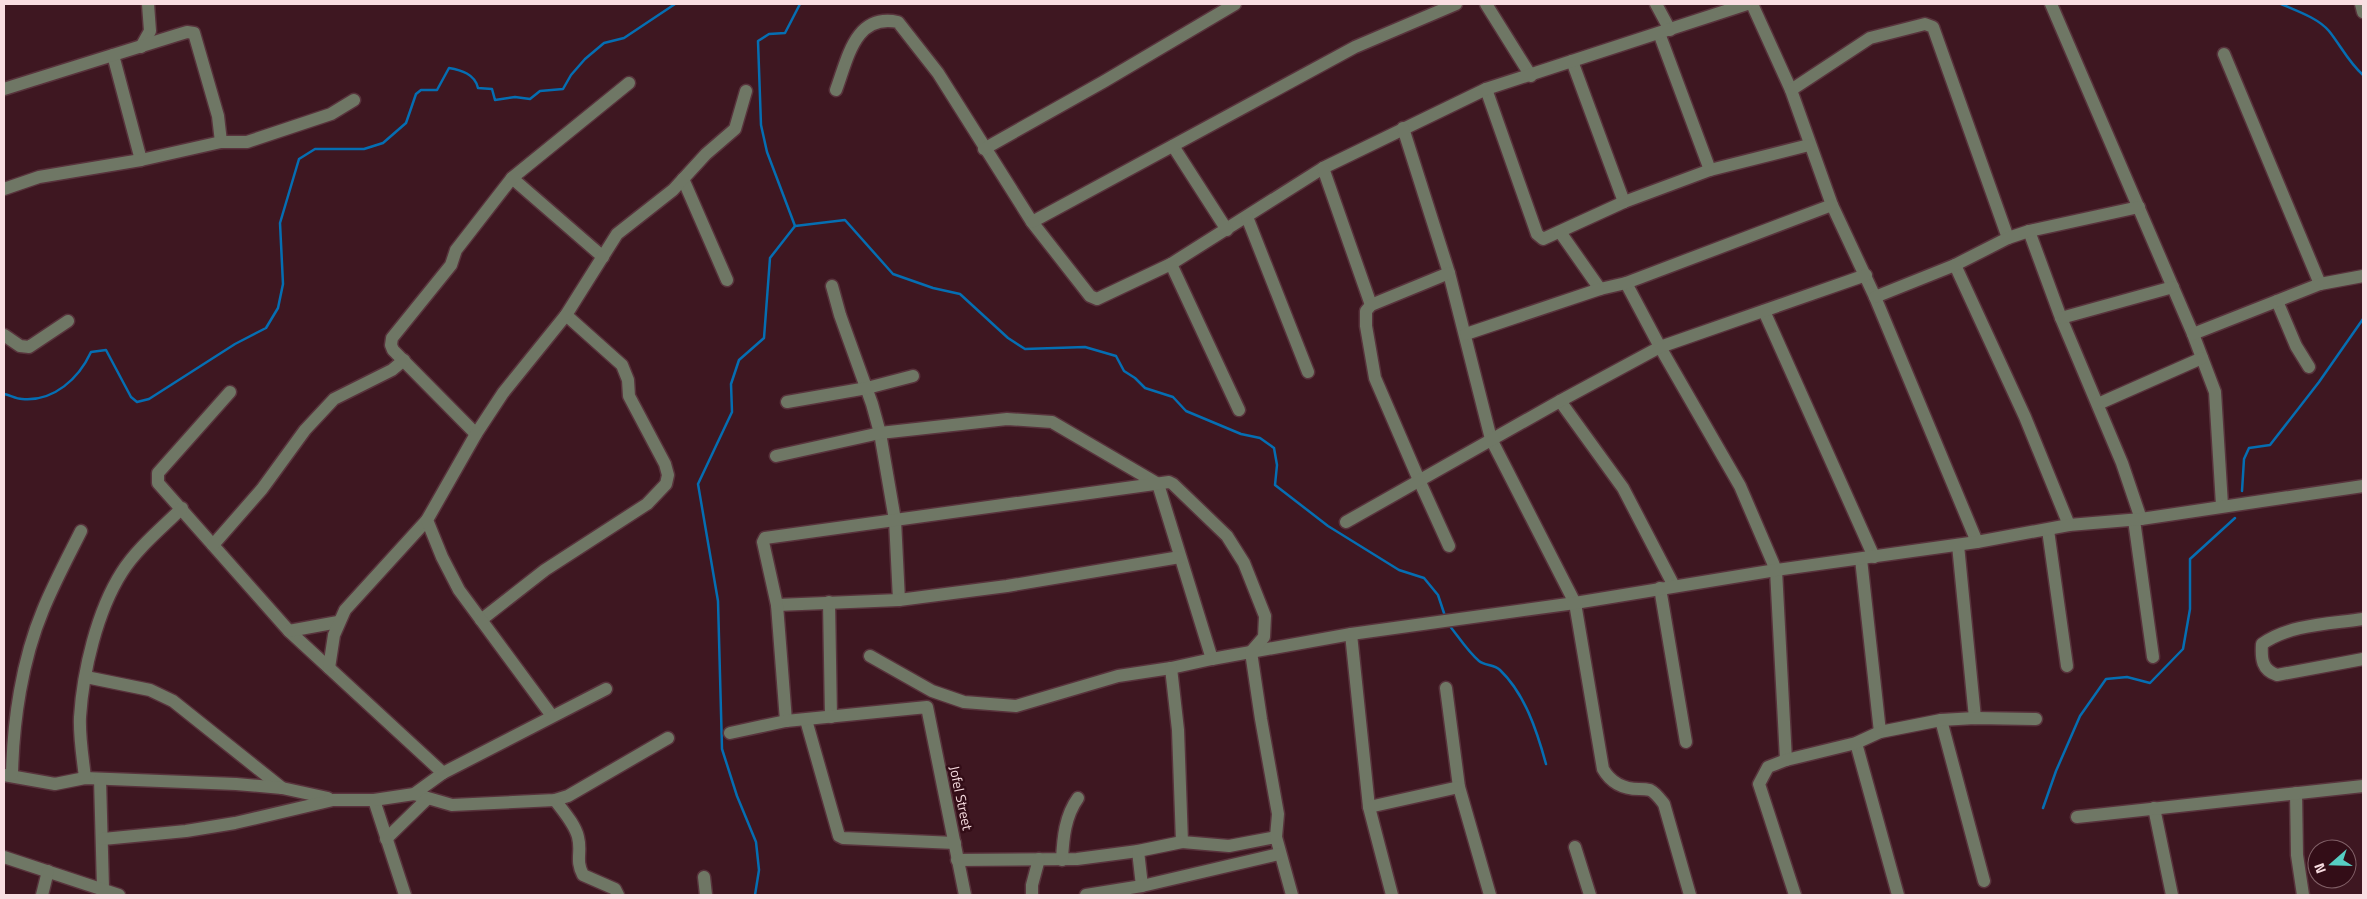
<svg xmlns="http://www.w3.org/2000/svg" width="2367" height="899" viewBox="0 0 2367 899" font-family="'Titillium Web',sans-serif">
<rect width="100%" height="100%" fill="#3e1721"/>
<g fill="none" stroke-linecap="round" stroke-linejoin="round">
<g stroke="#056eb2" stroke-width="2.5">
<path d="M2281,4C2297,11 2318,18 2329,31C2341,46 2349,63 2363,75"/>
<polyline points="795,226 767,152 761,125 758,41 769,34 785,33 800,4"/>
<path d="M4,394C10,395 16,399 22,399C54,402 79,378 91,352L106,350L131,397L137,402L149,399L235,344L266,328L278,308L283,284L280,223L299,159L315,149H364L383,143L406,123L416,94L421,90H437L449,68C461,70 475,74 478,88L492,89L495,100L515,97L530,99L540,91L563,89L571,75L585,59L604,43L624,38L675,4"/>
<polyline points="2242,491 2244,459 2249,448 2270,445 2319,382 2363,319"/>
<path d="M1449,625C1458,636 1468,652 1479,661C1485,666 1494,664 1500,670C1525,694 1537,731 1546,764"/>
<polyline points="2043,808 2056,771 2080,716 2106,679 2127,677 2150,683 2183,649 2190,609 2190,559 2235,518"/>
<polyline points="755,895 759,870 756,842 737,796 722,749 718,601 698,484 732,412 731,384 739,360 764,338 770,258 795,226 845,220 893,274 933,288 960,294 1008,338 1025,349 1085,347 1116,356 1124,371 1135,378 1145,388 1173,397 1186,411 1241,434 1260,438 1274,448 1277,465 1275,485 1328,526 1399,570 1424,578 1438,595 1445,616"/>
</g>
<defs>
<g id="minor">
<polyline points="1486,4 1531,76"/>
<polyline points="1656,4 1670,30"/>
<polyline points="1752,4 1791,90 1832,205 1875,297 1977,542"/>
<polyline points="2051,4 2193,334 2215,392 2222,505"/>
<polyline points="2361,4 2363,12"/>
<polyline points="1659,33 1710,170"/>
<polyline points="141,47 150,31 148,4"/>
<polyline points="2224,54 2320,284"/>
<polyline points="113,55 141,160"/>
<polyline points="1572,61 1624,202"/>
<polyline points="4,89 177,35 187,32 194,33 218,116 221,142"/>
<polyline points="1486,89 1537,234 1543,239 1624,202 1710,170 1809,145"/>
<path d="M836,90C848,58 855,13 898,22L938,73L1032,222L1090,296L1097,299L1171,264L1323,168L1486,89L1747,4"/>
<polyline points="1791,90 1870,38 1925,24 1933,27 2008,238"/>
<path d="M1403,128L1449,273L1491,439L1575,603L1603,769C1611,783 1623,789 1639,789C1643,789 1646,789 1650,790C1656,793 1660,799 1664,804L1690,895"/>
<polyline points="1173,146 1227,230"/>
<polyline points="984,149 1103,82 1235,4"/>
<polyline points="1323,168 1371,305"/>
<polyline points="512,178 603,257"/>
<polyline points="683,179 727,280"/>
<polyline points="4,189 39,177 141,160 221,142 247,142 331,114 354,100"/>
<polyline points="1247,217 1308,372"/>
<polyline points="1032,222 1355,47 1456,4"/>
<polyline points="2029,231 2061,318 2122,463 2141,519"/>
<polyline points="1560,232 1600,289"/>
<polyline points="1171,264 1239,410"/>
<polyline points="1955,265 2025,417 2069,525"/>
<polyline points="1449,273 1371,305 1366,311 1366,326 1375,378 1419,480 1449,546"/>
<polyline points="1626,283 1660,347 1740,486 1776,570 1786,760"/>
<polyline points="832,286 840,315 872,404 880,433 895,520 899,600"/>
<polyline points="1875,297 1955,265 2008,238 2029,231 2139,207"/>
<polyline points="2277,301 2296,346 2309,367"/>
<polyline points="1764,311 1874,557"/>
<polyline points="2061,318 2173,287"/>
<polyline points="1466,334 1600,289 1626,283 1832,205"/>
<polyline points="2193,334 2320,284 2363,276"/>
<polyline points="4,335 20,346 29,347 68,321"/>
<polyline points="230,392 158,473 158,483 289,631 443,773"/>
<polyline points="1560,401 1623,488 1674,586"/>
<polyline points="787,402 867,388 913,376"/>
<polyline points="2098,404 2202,358"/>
<polyline points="476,434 393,350 391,345 392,338 451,265 456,250 512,178 629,83"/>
<polyline points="776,456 880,433 1007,419 1052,422 1158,484 1212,659"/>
<polyline points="2134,520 2153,657"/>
<polyline points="1346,522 1560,401 1660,347 1866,275"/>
<polyline points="2048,530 2067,666"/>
<polyline points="213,545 262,489 305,430 334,399 392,370 404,360"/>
<polyline points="1958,545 1975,718"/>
<polyline points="1861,559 1880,732"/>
<polyline points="1660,588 1686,742"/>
<polyline points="829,602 831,717"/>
<polyline points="777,605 899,600 1007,586 1180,557"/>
<path d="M2363,619C2330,624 2290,624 2262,644C2261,659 2262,670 2277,675L2363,659"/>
<polyline points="481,620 545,570 647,504 666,484 668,475 665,464 629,396 628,380 622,365 566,315"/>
<polyline points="289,631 338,622"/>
<polyline points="1351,634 1369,807 1392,895"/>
<polyline points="870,656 932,691 964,702 1016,706 1118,676 1171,668 1212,659 1351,634 1575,603 1776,570 1977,542 2069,525 2141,519 2363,486"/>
<polyline points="329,668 334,635 345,610 427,520"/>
<polyline points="1171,668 1178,730 1182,842 1229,846 1276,837"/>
<polyline points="86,677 150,690 173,701 282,788"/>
<polyline points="1446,688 1459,787 1490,895"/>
<polyline points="552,716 459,590 442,557 427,520 476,434 503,393 566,315 617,234 673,190 706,154 735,129 746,91"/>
<polyline points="806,720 839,836 843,838 955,843"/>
<polyline points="1941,720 1984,881"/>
<polyline points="786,721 777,605 763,542 765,538 1169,482 1173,484 1227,536 1244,563 1265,616 1264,637 1251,652 1261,719 1278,814 1276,837 1292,895"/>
<polyline points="730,733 786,721 927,707 965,895"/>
<polyline points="1856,743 1898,895"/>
<polyline points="4,775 55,784 85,778 236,784 282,788 328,798"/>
<path d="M12,775C13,721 22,660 43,610C54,583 68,557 81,531"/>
<path d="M85,778C83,759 79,737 80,717C83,671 97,611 122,572C137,548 162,528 182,508"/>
<polyline points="100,779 103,888"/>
<polyline points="2296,793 2297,855 2303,895"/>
<polyline points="414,794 452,805 555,800 568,796 668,738"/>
<polyline points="374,800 405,895"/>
<path d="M555,800C563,811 575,824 578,837C582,852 575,860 583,875L615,889L618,895"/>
<polyline points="1369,807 1459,787"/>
<polyline points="2154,808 2172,895"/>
<polyline points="2077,817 2363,786"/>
<polyline points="103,839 186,831 235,823 333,800 374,800 414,794 443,773 606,689"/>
<polyline points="386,839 427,799"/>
<polyline points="1575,847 1590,895"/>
<polyline points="4,857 119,895"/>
<polyline points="957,860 1077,859 1138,851"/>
<path d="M1062,860C1063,838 1065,816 1078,798"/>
<polyline points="704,877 706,895"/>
<polyline points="1142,886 1138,851 1182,842"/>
<polyline points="42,895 48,871"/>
<polyline points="1032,895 1032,885 1039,859"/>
<polyline points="1086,895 1142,886 1279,854"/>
<polyline points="1795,895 1759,784 1768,767 1786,760 1856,743 1880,732 1941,720 1975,718 2036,719"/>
</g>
</defs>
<use href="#minor" stroke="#58333c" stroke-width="15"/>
<use href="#minor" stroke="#6f7765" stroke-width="12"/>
</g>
<g text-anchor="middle" stroke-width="5" stroke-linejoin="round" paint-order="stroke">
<g font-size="14" fill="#f9dee2" stroke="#330d17">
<text transform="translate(961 798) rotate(78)" y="5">Jofel Street</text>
</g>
</g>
<rect width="2367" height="899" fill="none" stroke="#f9dee2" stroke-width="10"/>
<g transform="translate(2332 864) rotate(250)"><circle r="24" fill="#330d17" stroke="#826168"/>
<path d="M0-4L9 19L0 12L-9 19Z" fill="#56cec3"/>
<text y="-8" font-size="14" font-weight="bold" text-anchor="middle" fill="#f9dee2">N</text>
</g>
</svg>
